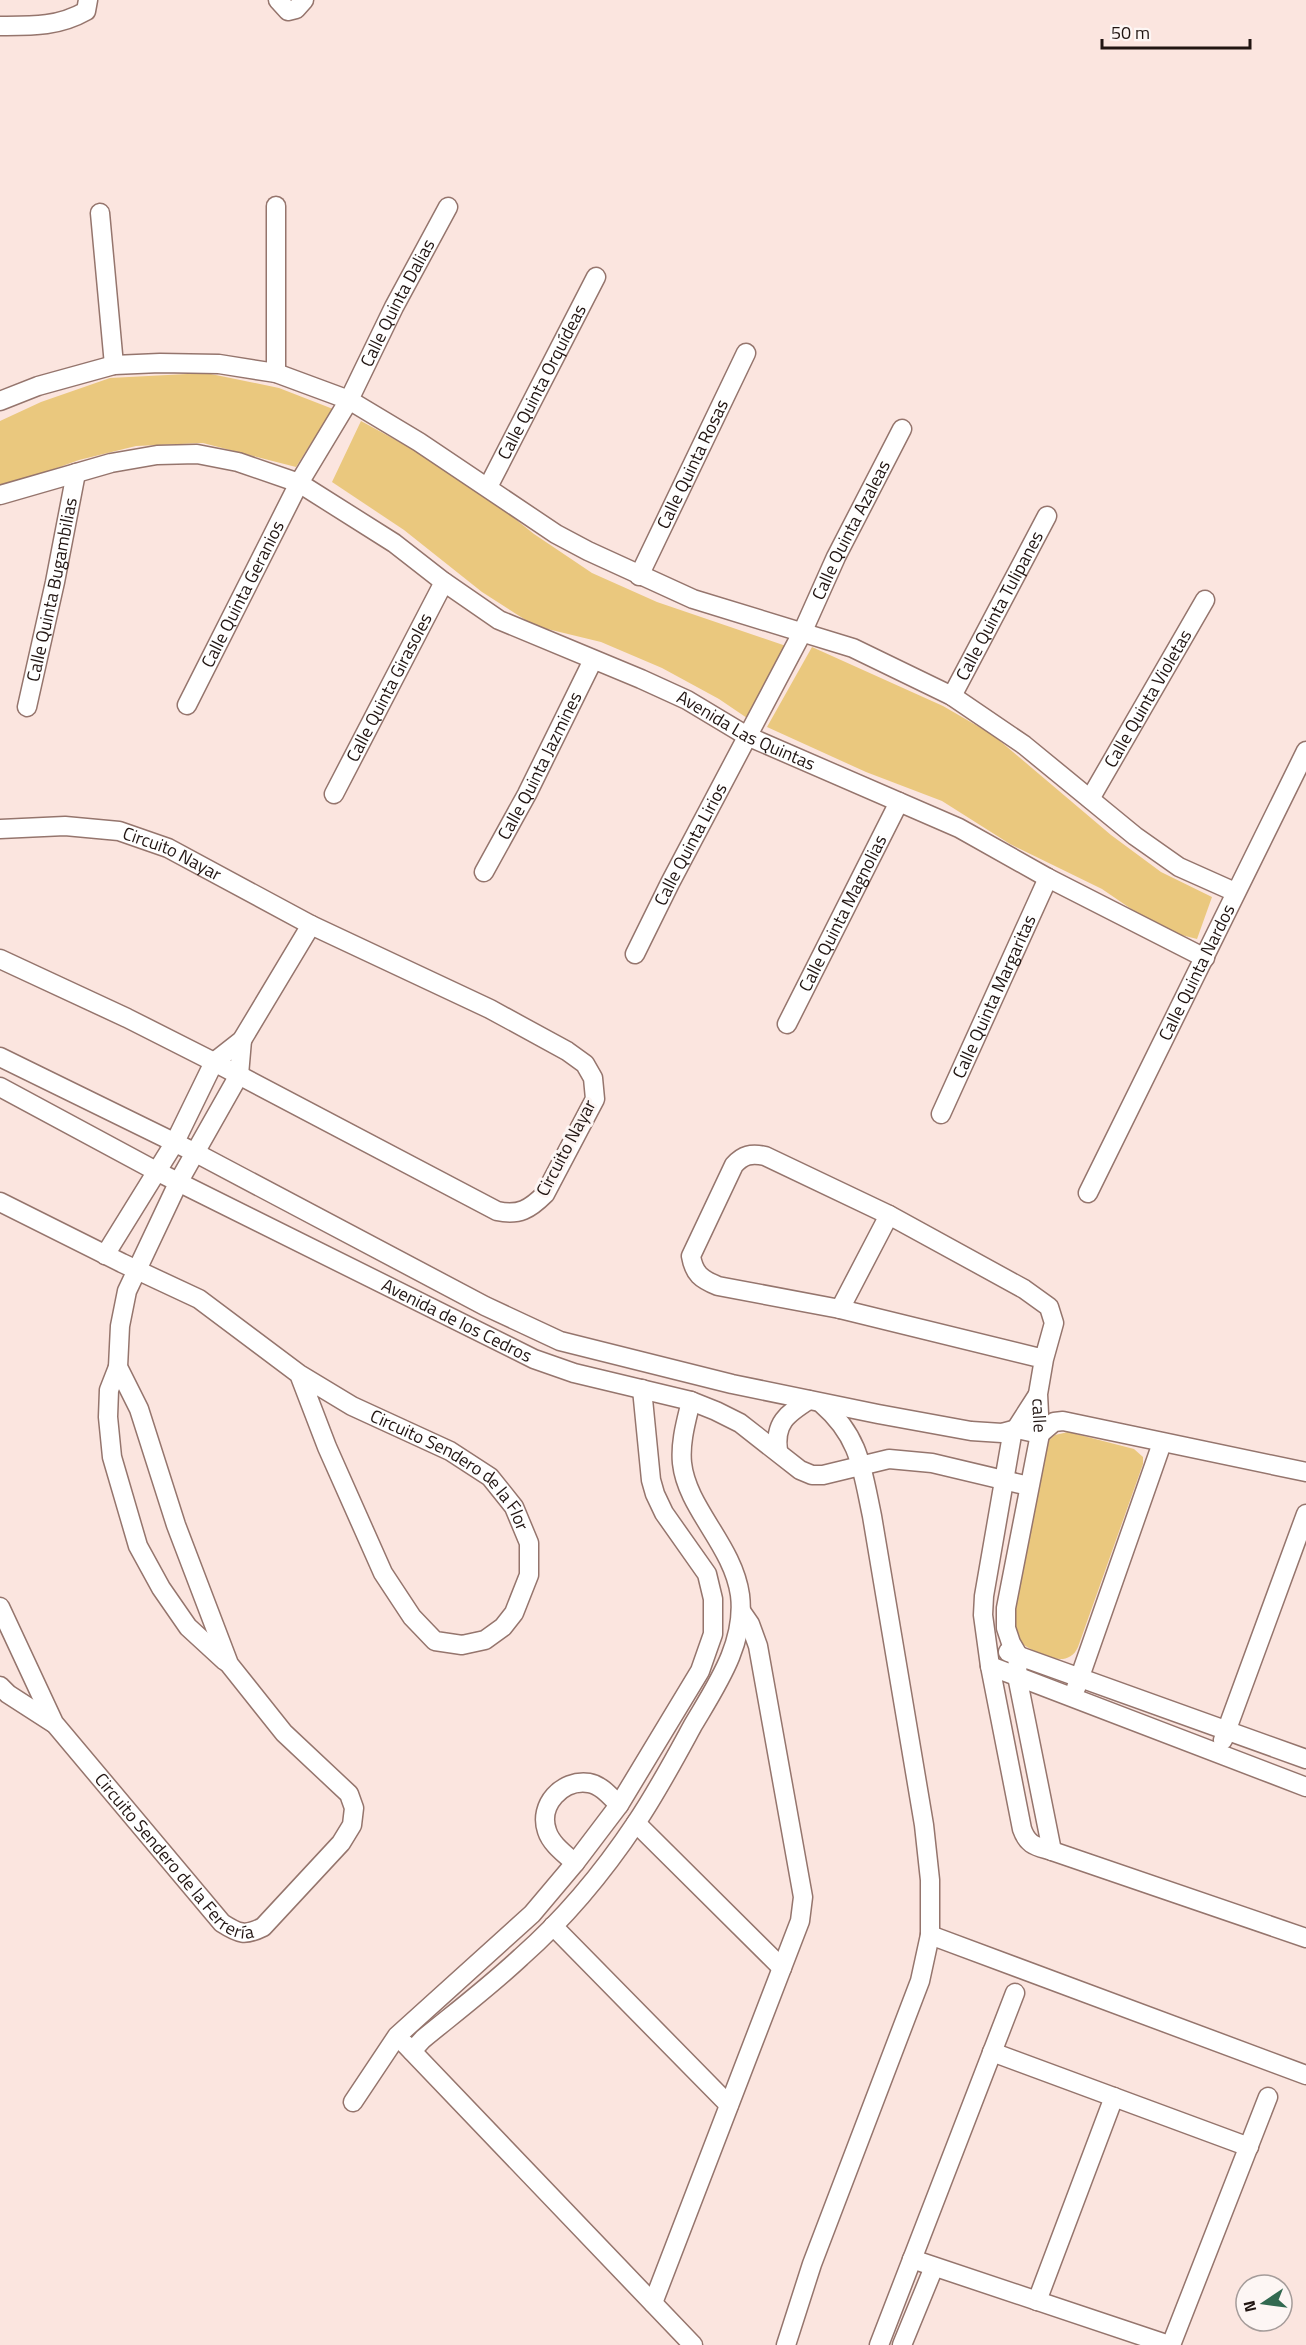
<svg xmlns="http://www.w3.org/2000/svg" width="1306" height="2345" viewBox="0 0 1306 2345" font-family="'Titillium Web',sans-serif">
<rect width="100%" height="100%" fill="#fbe5df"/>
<g fill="#eac87e">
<polygon points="206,373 279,388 333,409 296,467 203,443 136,446 79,460 21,481 0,486 0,421 41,402 110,378"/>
<polygon points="361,421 414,450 484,494 534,534 592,573 657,602 789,647 747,718 719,699 662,668 601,642 535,626 482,592 404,530 332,482"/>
<polygon points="812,647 943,706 993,735 1111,835 1161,872 1212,897 1197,939 1162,930 1102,889 1010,844 942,801 866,772 767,727"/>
<path d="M1068,1432L1134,1449L1143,1457V1464L1078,1647C1067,1672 1035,1652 1019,1642L1011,1618L1047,1442L1055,1435Z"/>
</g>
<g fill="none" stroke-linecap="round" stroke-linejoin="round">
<defs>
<g id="minor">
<polyline points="278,0 288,11 296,9 304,0"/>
<path d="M0,26C31,26 58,27 86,11L88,0"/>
<polyline points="100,213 114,365"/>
<polyline points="276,373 276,206"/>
<polyline points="0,401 38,386 114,365 160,363 219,364 276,373 349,400 419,442 556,534 588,551 693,599 853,648 952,696 1024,745 1135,836 1179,867 1235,892"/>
<path id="s1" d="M488,487L596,277"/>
<path id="s2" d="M0,495L111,463L157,455L197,454L238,462L299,483L394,543L444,582L499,620L641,679L687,700L747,736L959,828L1048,878L1205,958"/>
<path id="s3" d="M639,576L746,353"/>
<path id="s4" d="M952,696L1047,516"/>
<path id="s5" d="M187,705L299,483L349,400L394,307L448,207"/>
<path id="s6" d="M27,707L55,582L76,473"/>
<path id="s7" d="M334,794L444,582"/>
<path id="s8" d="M1090,799L1205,600"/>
<path id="s9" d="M0,829L65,826L119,831L168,848L311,925L490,1009L567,1051L585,1064L593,1078L595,1099L545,1194C530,1209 519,1216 497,1211L214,1062L127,1018L0,959"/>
<path id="s10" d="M484,872L527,794L593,660"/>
<path id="s11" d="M635,954L670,883L802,633L836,557L902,429"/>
<path id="s12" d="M787,1024L899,802"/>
<polyline points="0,1057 196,1153 485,1306 560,1341 732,1384 878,1414 971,1431 1002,1433 1017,1429 1040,1434 1054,1422 1063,1421 1306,1472"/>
<path id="s13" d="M0,1087L156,1171L534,1359L574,1373L691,1401L716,1411L740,1423L800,1470L812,1475H823L889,1459L932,1463L1029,1486"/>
<path id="s14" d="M941,1114L1048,878"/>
<path id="s15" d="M1088,1193L1306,751"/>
<path id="s16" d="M0,1202L122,1263L199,1299L299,1374L352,1406L450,1451L490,1477L514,1507L529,1543V1575L514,1613L503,1627L485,1640L462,1645L435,1641L412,1617L383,1573L327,1447L299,1374"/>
<polyline points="105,1255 175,1142 214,1062 242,1040 311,925"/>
<polyline points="840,1309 889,1215"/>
<path id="s17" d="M1044,1359L840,1309L718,1286C701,1279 694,1274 691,1256L734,1165C743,1155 751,1153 765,1156L889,1215L1024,1289L1049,1307L1054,1323L1044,1359L1038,1394L1040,1434L1006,1608V1628L1011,1643L1018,1655L1017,1676L1052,1851"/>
<polyline points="118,1367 109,1390 108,1417 112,1457 138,1546 161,1588 188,1627 225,1661"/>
<path d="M1037,1396L1012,1435L984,1596L983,1615L990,1666L1022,1829C1028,1846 1036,1846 1052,1851L1306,1938"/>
<path d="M778,1451C774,1423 787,1414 809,1400"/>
<path id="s18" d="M0,1607L54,1723L222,1923C239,1934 245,1936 263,1927L341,1843L352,1825L354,1808L349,1794L284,1733L229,1664L176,1525L139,1409L118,1367L120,1326L127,1291L179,1181L239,1075L242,1040"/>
<polyline points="1008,1652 1306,1759"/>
<polyline points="990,1666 1306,1787"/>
<polyline points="0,1686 8,1694 53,1723"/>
<polyline points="1076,1688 1162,1443"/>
<polyline points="1223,1740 1306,1514"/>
<polyline points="636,1823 782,1968"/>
<path d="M575,1863C565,1854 551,1844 547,1831C538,1805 562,1779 589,1783C601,1785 610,1796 619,1805"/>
<polyline points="553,1926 729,2105"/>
<polyline points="930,1935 1306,2075"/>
<polyline points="405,2044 693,2345"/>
<path d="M412,2051L423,2039C456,2012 490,1986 521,1957C564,1919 604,1871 636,1823C657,1792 675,1758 693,1725C716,1686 746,1643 740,1595C733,1545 687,1509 682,1463C680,1442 686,1422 691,1401"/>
<polyline points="992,2052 1249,2147"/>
<polyline points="353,2102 397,2036 532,1914 575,1863 619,1805 700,1671 713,1634 713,1599 707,1574 664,1513 655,1494 651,1480 642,1389"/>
<polyline points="912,2259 1169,2345"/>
<polyline points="1037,2301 1114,2097"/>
<polyline points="653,2303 800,1921 803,1897 758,1646 750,1624 741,1611"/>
<path d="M786,2345L812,2264L920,1981L930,1935V1880L924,1825L872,1516C862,1469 860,1437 822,1404"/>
<polyline points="879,2345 1015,1993"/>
<polyline points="902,2345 934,2267"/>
<polyline points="1171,2345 1268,2097"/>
</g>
</defs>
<use href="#minor" stroke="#95756d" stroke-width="21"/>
<use href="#minor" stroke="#fff" stroke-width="18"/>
</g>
<g text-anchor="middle" stroke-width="6" stroke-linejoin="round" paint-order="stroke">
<g font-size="18" fill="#211512" stroke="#fdf6f4">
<text dy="6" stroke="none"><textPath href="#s5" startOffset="454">Calle Quinta Dalias</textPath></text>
<text dy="6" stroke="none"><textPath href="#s1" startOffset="118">Calle Quinta Orquídeas</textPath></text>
<text dy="6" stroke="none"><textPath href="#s3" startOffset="124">Calle Quinta Rosas</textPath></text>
<text dy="6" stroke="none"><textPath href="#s11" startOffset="476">Calle Quinta Azaleas</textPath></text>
<text dy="6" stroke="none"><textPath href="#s6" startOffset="120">Calle Quinta Bugambilias</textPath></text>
<text dy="6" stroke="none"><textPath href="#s5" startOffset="124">Calle Quinta Geranios</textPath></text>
<text dy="6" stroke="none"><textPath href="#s4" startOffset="102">Calle Quinta Tulipanes</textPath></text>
<text dy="6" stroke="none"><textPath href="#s7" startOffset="120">Calle Quinta Girasoles</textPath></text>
<text dy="6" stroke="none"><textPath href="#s8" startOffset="116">Calle Quinta Violetas</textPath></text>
<text dy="6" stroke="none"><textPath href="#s2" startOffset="822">Avenida Las Quintas</textPath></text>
<text dy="6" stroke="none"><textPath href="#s10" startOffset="120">Calle Quinta Jazmines</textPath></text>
<text dy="6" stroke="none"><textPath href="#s11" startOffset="123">Calle Quinta Lirios</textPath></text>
<text dy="6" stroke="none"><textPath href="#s9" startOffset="177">Circuito Nayar</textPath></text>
<text dy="6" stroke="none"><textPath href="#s12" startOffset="124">Calle Quinta Magnolias</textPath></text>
<text dy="6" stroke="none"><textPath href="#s15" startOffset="246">Calle Quinta Nardos</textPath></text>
<text dy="6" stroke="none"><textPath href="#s14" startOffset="129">Calle Quinta Margaritas</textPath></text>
<text transform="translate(566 1148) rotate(-62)" y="6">Circuito Nayar</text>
<text dy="6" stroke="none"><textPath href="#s13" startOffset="513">Avenida de los Cedros</textPath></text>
<text dy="6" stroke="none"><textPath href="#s17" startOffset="945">calle</textPath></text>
<text dy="6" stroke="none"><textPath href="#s16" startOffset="528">Circuito Sendero de la Flor</textPath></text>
<text dy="6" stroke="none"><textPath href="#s18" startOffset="310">Circuito Sendero de la Ferrería</textPath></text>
</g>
</g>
<g transform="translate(1264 2303) rotate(257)"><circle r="28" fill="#fdf6f4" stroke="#a59c9a" stroke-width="1.5"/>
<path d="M0-4.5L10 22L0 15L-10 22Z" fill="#326950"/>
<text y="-9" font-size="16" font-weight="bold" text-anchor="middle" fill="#211512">N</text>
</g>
<path d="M1102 39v9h148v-9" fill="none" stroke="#211512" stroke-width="3"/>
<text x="1111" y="39" font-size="18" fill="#211512" stroke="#fdf6f4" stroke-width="4.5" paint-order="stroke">50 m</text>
</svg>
